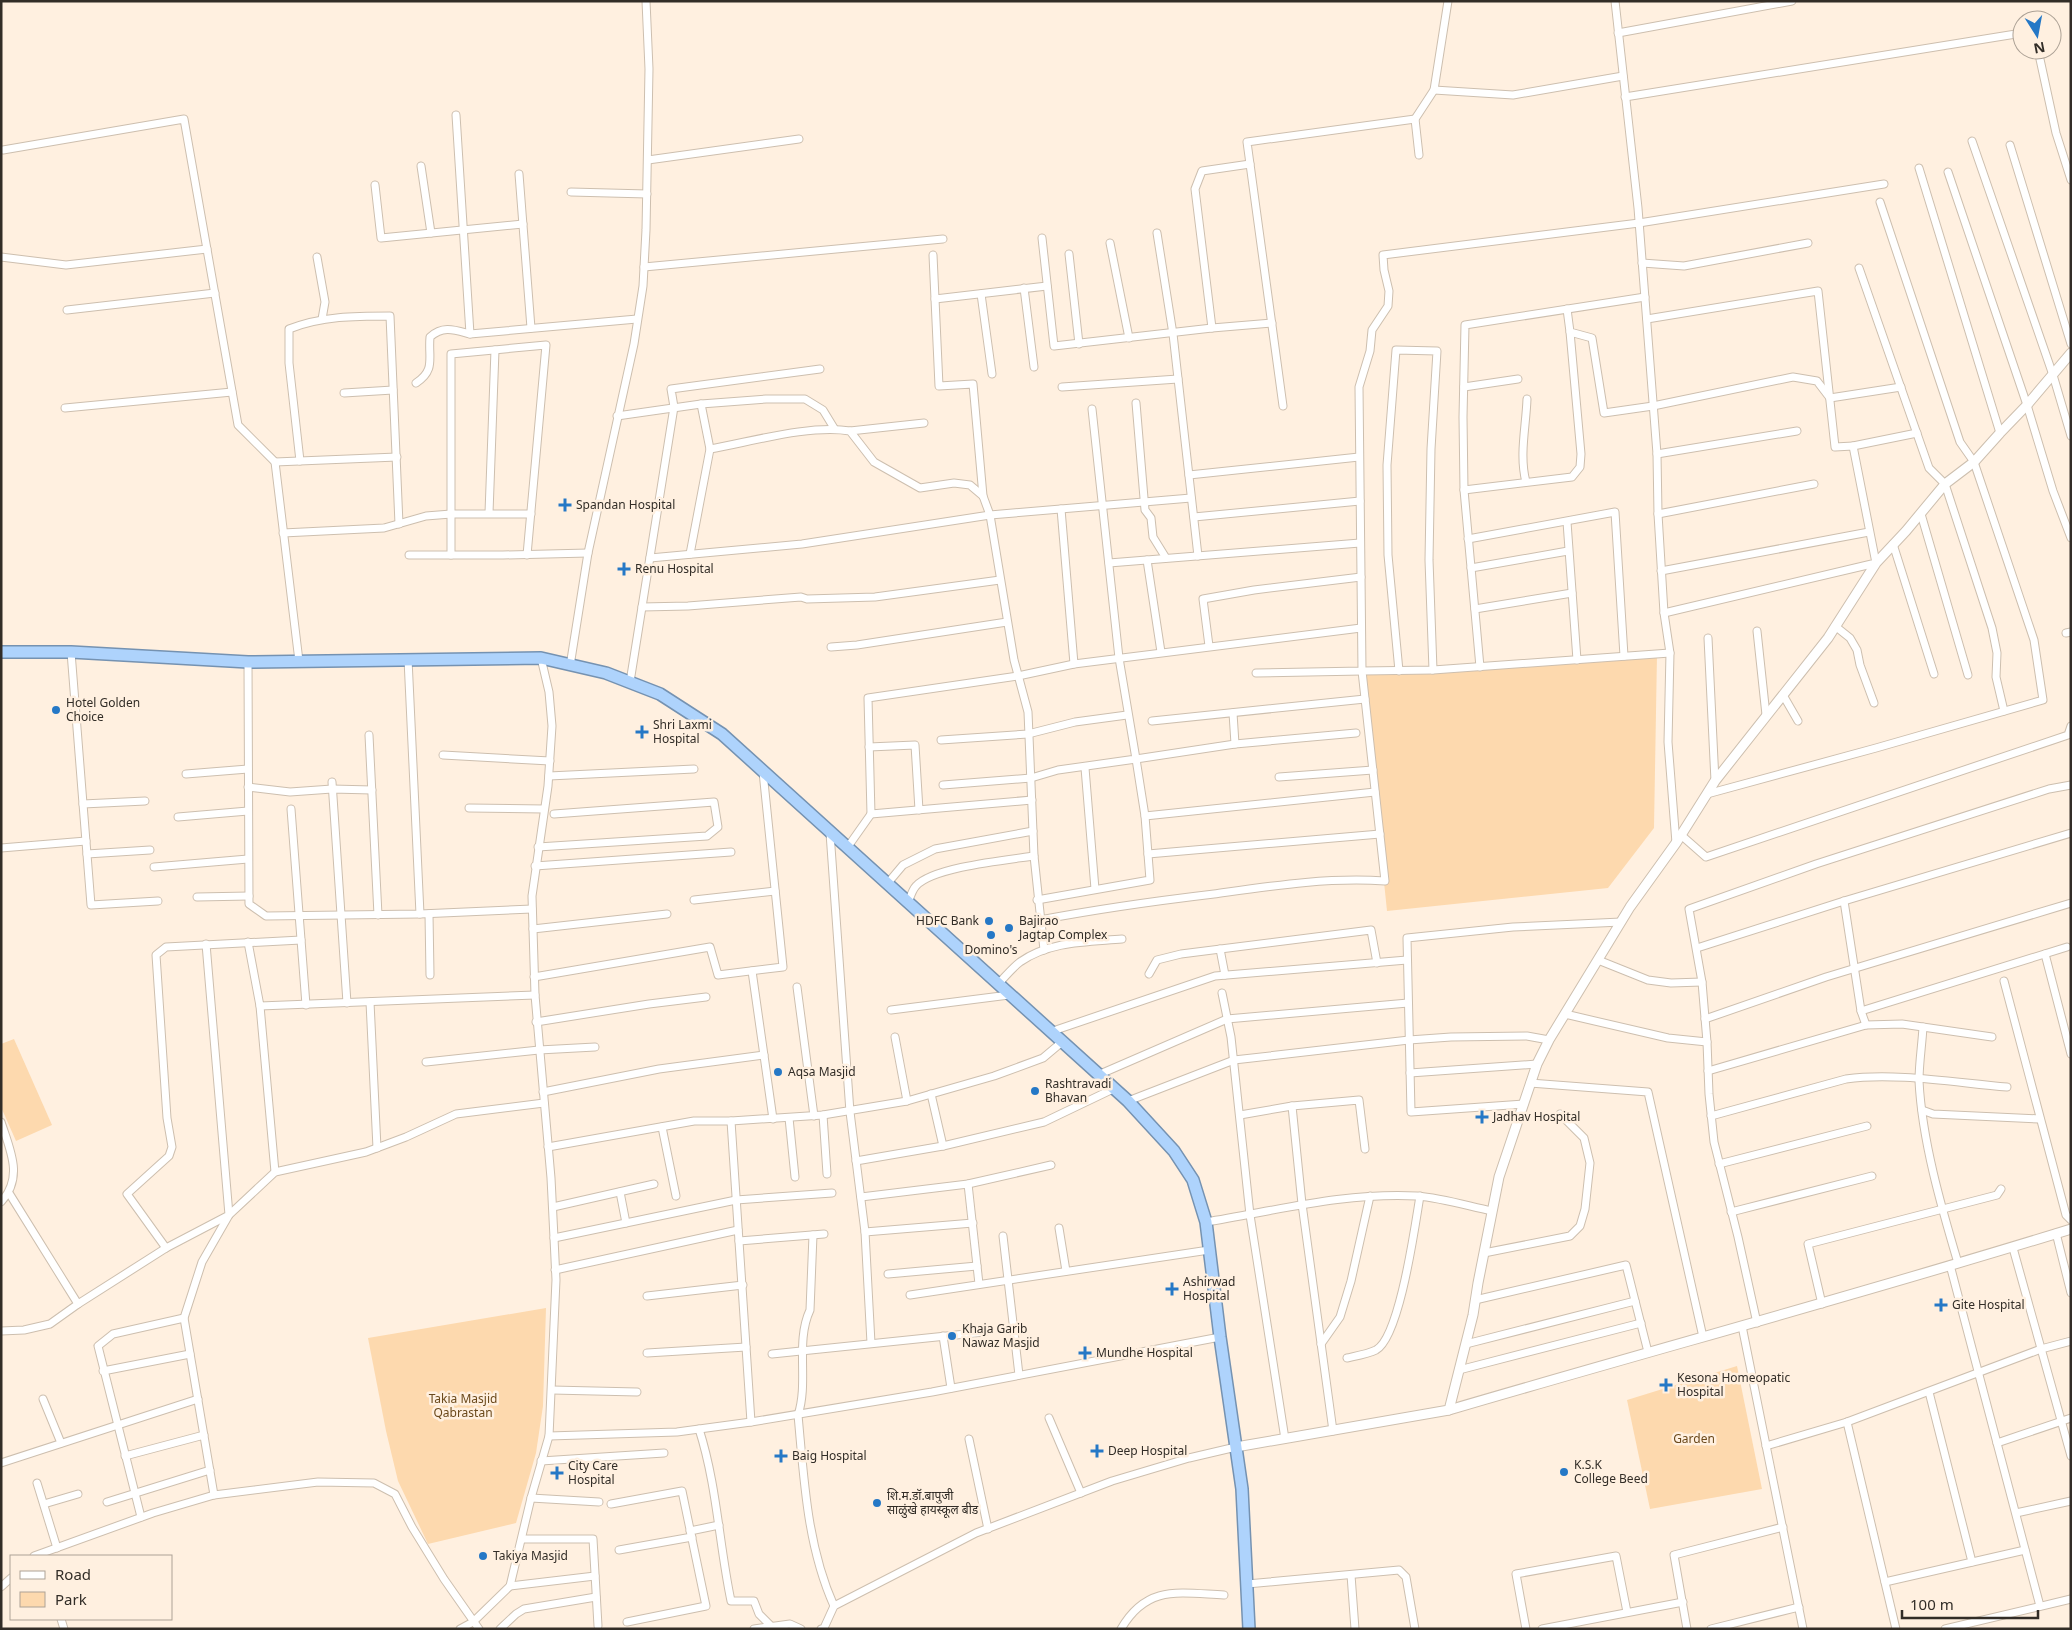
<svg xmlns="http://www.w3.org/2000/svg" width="2072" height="1630" viewBox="0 0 2072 1630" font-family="'Noto Sans','Noto Sans Devanagari',sans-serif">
<rect width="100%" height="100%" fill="#fff0e0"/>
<g fill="#fdd9ae">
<polygon points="1657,655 1654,828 1608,888 1387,911 1362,671"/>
<polygon points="14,1039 52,1125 16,1141 1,1107 1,1044"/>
<polygon points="546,1308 543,1406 536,1453 516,1523 428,1544 398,1481 386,1431 368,1338"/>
<polygon points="1737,1366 1762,1489 1650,1509 1627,1400"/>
</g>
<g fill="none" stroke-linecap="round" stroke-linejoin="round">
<defs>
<g id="minor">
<polyline points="1615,1 1638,208 1657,454 1658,514 1664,613 1670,653 1668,742 1676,843"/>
<polyline points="1618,33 1792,1"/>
<polyline points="2038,50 2056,133 2071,180"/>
<polyline points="1434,90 1513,95 1623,76"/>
<polyline points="1625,97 2022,33"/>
<polyline points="456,115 470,334"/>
<polyline points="1972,141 2053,375 2071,436"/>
<polyline points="2010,145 2071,344"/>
<polyline points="3,150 184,119 238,425 275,462 299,661"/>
<polyline points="1419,155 1415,119 1434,90 1448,1"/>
<polyline points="648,160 799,139"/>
<polyline points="421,166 431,233"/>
<polyline points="1919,168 2000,433"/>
<polyline points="1948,172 2027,405 2053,491 2071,538"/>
<polyline points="519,174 531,328"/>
<polyline points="375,185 381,238 523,224"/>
<polyline points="571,192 647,194"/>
<polyline points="1157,233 1173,334 1198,556"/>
<polyline points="1042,238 1054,346 1212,328 1272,323"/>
<polyline points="1110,243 1129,338"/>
<polyline points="1069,254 1079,344"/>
<polyline points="933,255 935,299 1047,286"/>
<polyline points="1,257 66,265 207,249"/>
<polyline points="317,257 325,302 322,319"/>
<polyline points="1642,263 1684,266 1808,243"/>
<polyline points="644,267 943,239"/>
<polyline points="1859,268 1929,468 1945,484 1992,628 1997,653 1996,677 2004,711"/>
<polyline points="1024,288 1034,367"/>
<polyline points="981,294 992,374"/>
<polyline points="935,299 939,386 973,384 983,496"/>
<polyline points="1567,309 1570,332 1592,338 1604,413 1653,406 1793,377 1817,381 1830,398 1901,387"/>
<polyline points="67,310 215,293"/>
<polyline points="1647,319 1818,291 1835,447 1853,446 1876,563 1664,613"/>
<polyline points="1212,328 1195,189 1202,171 1250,164"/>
<path d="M416,383C436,370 428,358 430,337C443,325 455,330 470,334L637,319"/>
<polyline points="1062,387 1178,379"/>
<polyline points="1464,387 1518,379"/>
<polyline points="344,393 393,390"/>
<polyline points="1136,403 1145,510 1151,518 1153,537 1166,558"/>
<polyline points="1283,406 1247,142 1415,119"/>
<polyline points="65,408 232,392"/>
<polyline points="617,416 701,404 766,399 805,399 823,410 834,428"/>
<polyline points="850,431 924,423"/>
<polyline points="1853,446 1917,433"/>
<path d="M710,449C750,442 811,424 850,431L874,462L920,488L954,483L970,485L983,496L990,515L1014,660L1028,712L1034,856L1044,950"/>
<polyline points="1657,454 1797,431"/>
<path d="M300,461L289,363V329C322,316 355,316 390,316L399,524"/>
<polyline points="275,462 397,457"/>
<polyline points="1189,475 1359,457"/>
<path d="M1526,482C1519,455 1526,427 1527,399"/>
<polyline points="1464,490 1572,477 1580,467 1581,454 1570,332"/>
<polyline points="1061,509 1074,664"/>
<polyline points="489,513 495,350"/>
<polyline points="1658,514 1814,484"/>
<polyline points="1921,514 1968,675"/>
<polyline points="1194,517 1360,501"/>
<polyline points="1567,522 1577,660"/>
<polyline points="283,533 384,528 426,516 451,514 531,514"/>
<polyline points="1468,539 1615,512 1624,656"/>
<polyline points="1893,544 1934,674"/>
<polyline points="690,554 710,449 701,404"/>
<polyline points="409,555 503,555 588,553"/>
<polyline points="451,555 451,354 546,345 527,555"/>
<polyline points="650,558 802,544 990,515 1191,498"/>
<polyline points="1147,560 1161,652"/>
<polyline points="1109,563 1360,543"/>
<polyline points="1471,568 1568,551"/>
<polyline points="1661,571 1869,532"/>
<polyline points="642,607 688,606 801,597 807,599 875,597 1000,580"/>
<polyline points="1475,609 1572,593"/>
<polyline points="1835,626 1850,638 1857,650 1860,665 1874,703"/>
<polyline points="1757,631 1766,715"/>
<polyline points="2066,633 2071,632"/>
<polyline points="1708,638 1715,781"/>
<polyline points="1209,646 1203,599 1254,590 1361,577"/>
<polyline points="831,647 857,645 1007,622"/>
<polyline points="71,652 91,905 158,901"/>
<polyline points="408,659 420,914"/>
<polyline points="248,662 249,904 266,916 420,914 532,909"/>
<polyline points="570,666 588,553 634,344 643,286 646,230 649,69 646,1"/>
<polyline points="1480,667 1464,490 1463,417 1465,325 1645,297"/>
<polyline points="1399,671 1388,555 1387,465 1396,350 1437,351 1431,449 1429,560 1433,670"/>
<polyline points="1256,673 1362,671 1359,387 1370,351 1372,330 1388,306 1389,291 1384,270 1383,255 1639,223 1884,184"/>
<polyline points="630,682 674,407 671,389 820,369"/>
<polyline points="1783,695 1798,721"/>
<polyline points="1152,721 1365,699"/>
<polyline points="369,735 378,915"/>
<polyline points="941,740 1028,734 1075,722 1127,715"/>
<polyline points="1235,744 1356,733"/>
<polyline points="869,747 915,745 919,810"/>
<polyline points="443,755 550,761"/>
<polyline points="1085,768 1095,889"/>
<polyline points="186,774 248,769"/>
<polyline points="549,776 694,769"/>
<polyline points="1279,777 1373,770"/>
<polyline points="332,782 347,1003"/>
<polyline points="943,785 1031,778 1058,770 1136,759 1119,658 1092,409"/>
<polyline points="248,787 290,792 332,789 372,790"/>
<polyline points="1707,794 1876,748 2043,700 2034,640 1974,462 1960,442 1880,202"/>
<polyline points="1032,800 871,814 868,698 1018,676 1074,664 1361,628"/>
<polyline points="83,804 145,801"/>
<polyline points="469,808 544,809"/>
<polyline points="291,809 306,1005"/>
<polyline points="1145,816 1375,792"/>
<polyline points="178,817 248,811"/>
<polyline points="830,833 850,1112 865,1232 871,1343"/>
<polyline points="1681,835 1706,857 2068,735 2071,726"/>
<polyline points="538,847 707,836 718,827 714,802 554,814"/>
<polyline points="1,848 86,841"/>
<polyline points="847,848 871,814"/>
<polyline points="87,854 150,850"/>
<polyline points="1148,854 1380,834"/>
<polyline points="535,866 731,852"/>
<polyline points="154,867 248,859"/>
<polyline points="887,884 903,865 935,849 1033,831"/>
<polyline points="197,897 249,896"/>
<polyline points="694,900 775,891"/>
<polyline points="1037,900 1150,880 1145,816 1136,759 1235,744 1233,713"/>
<polyline points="1844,901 1861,1011 1866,1025"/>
<path d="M908,903C910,898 912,890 916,886C933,867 1007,860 1034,856"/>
<polyline points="429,914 430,975"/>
<path d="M1040,920C1098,909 1155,901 1214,894C1271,886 1328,877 1385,881L1362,671L1433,670L1670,653"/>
<polyline points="533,929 667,914"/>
<polyline points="248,942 260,1006 535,995"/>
<polyline points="1697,948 1844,901 2071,833"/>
<polyline points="1220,949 1225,975"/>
<polyline points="2045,954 2071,1054"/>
<polyline points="1598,960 1648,980 1671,983 1702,982"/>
<polyline points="752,971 773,1119"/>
<polyline points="1149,974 1157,960 1181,954 1371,930 1377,963"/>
<polyline points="534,977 710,947 718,975 783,967 763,772"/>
<polyline points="2004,981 2066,1215 2071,1220"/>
<path d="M998,984C1005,977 1012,968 1020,962C1050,941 1087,942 1122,939"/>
<polyline points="797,987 814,1116"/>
<polyline points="1222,993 1231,1037 1250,1215 1285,1439"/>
<polyline points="370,1002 377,1148"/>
<polyline points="260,1006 275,1172"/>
<polyline points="891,1010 1009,995"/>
<polyline points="1861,1011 2067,947"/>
<polyline points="1565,1014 1668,1038 1707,1042"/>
<polyline points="1705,1019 1826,977 2071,903"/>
<polyline points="536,1022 649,1004 706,997"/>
<path d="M1923,1027C1922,1045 1919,1063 1919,1081C1922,1140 1941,1206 1958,1263"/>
<polyline points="1050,1032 1215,976 1407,960"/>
<polyline points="895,1037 907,1101"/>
<polyline points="426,1062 539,1050 595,1047"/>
<polyline points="1708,1071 1866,1025 1902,1024 1992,1037"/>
<polyline points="1410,1073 1537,1064"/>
<polyline points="1098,1075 1227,1019 1408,1003"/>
<polyline points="1530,1083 1648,1092 1703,1337"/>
<polyline points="543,1092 659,1069 764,1055"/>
<polyline points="931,1094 943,1146"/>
<polyline points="1128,1101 1234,1060 1409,1040 1451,1037 1527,1036 1549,1040"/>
<polyline points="1524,1104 1411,1112 1407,938 1513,927 1621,922"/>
<polyline points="1922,1110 1933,1114 2040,1119"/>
<polyline points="823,1115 827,1174"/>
<polyline points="1240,1115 1292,1106"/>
<path d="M1711,1116L1846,1079C1895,1072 1957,1083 2007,1087"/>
<polyline points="789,1118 795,1177"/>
<polyline points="731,1121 751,1422"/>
<path d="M1,1122C10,1150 24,1177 1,1202"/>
<polyline points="662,1127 676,1196"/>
<polyline points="548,1147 694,1121 731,1121 823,1115 907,1101 994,1076 1043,1058 1062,1042"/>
<polyline points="856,1161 943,1146 1044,1122 1113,1089"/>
<polyline points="1719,1164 1867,1126"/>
<polyline points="968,1184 979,1284"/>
<polyline points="620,1192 626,1223"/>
<polyline points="861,1197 968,1184 1051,1165"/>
<polyline points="553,1207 654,1184"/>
<polyline points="1731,1212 1872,1176"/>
<path d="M1206,1222C1275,1211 1346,1192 1417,1196C1442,1198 1468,1206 1492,1211"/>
<polyline points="1059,1228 1066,1271"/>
<polyline points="865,1232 973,1223"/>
<polyline points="2056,1233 2071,1293"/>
<path d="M813,1235L810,1310C795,1342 809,1382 798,1415C804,1479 807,1546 834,1606"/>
<polyline points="1003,1236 1019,1375"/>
<polyline points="554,1238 736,1200 832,1193"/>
<polyline points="739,1241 824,1234"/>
<polyline points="166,1248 127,1194 169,1156 172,1147 167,1118 156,955 166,947 301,940"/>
<polyline points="2013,1248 2071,1456"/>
<polyline points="1484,1253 1570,1236 1580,1226 1585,1209 1590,1163 1584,1138 1560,1114"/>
<polyline points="1950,1265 2040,1606"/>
<polyline points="555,1270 738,1230"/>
<polyline points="888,1274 977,1266"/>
<polyline points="910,1295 1209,1250"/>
<polyline points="647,1296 743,1285"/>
<polyline points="1475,1300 1626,1265 1648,1352"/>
<polyline points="78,1304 166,1248 229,1215 206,944"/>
<polyline points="1822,1304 1808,1244 1997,1195 2001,1189"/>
<polyline points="1757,1323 1738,1237 1714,1142 1709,1094 1707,1042 1702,982 1689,909 1816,864 2049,789 2071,785"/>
<polyline points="1742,1326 1803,1629"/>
<polyline points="1,1331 24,1330 50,1324 78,1304 9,1193"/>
<polyline points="943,1336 951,1388"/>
<polyline points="1321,1344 1340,1317 1351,1281 1370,1196"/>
<polyline points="1466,1344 1635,1301"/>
<polyline points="647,1353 746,1347"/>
<polyline points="772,1354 985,1332"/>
<path d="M1347,1358C1356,1356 1368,1354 1376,1350C1400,1337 1415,1225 1420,1196"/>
<polyline points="1459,1370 1641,1323"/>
<polyline points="103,1371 190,1354"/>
<polyline points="552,1390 637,1392"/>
<polyline points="1929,1392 1972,1562"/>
<polyline points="43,1399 61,1443"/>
<polyline points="1049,1418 1081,1493"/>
<polyline points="1847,1422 1896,1629"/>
<path d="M699,1429C717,1485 719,1544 731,1601H754L759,1614L771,1626"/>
<polyline points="1333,1431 1302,1204 1292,1106 1359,1100 1365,1149"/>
<polyline points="549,1436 677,1432 751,1422 932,1392 1220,1337"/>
<polyline points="969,1439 988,1529"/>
<polyline points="1997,1443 2071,1418"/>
<polyline points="1766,1446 1847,1422 2041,1349 2071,1341"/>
<polyline points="125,1456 204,1435"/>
<polyline points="541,1461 664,1453"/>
<polyline points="1,1463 198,1399"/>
<polyline points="37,1483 57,1548"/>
<polyline points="214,1495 184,1318 202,1262 229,1215 275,1172 366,1152 406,1137 456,1114 544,1103"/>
<polyline points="531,1498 599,1502"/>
<polyline points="107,1502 210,1470"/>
<polyline points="44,1504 78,1494"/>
<polyline points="611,1504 682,1491 706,1606 627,1622"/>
<polyline points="2016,1513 2071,1501"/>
<polyline points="141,1517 98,1346 113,1334 184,1318"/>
<polyline points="690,1531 719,1525"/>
<polyline points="522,1539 593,1539 598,1626"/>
<polyline points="619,1550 692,1537"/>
<polyline points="34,1556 153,1513 214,1495 318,1482 374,1483 395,1494 412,1527 444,1579 479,1629"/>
<polyline points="1351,1575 1355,1629"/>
<polyline points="1885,1582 2025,1550"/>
<polyline points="1247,1584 1399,1570 1406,1577 1415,1629"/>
<polyline points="510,1586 595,1576"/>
<polyline points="1,1587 11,1578"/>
<polyline points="61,1619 64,1629"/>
<polyline points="460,1629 473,1622 510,1586 531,1498 549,1436 556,1280 554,1238 551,1178 535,995 532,896 548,786 552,726 549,692 541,658"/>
<polyline points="500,1629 516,1614 524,1609 596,1597"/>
<polyline points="754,1629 790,1624 801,1629"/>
<polyline points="821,1629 824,1628 834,1606 976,1533 1112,1481 1189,1458 1236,1447"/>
<path d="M1121,1629C1147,1584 1180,1593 1224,1595"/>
<polyline points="1526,1629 1516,1574 1616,1556 1627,1612"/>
<polyline points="1542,1629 1683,1602"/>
<polyline points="1687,1629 1674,1555 1783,1527"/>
<polyline points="1711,1629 1799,1607"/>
<polyline points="1945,1629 2071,1599"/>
</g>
<g id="tertiary">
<path d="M1449,1410C1656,1349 1865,1293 2071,1229"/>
<polyline points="1236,1447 1449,1410 1473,1315 1478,1283 1499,1177 1537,1064 1549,1040 1630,907 1676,843 1715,781 1828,638 1876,563 1906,531 1945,484 1974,462 2000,433 2027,405 2071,353"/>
</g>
<polyline id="trunk" points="1,652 71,652 248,662 541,658 606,673 660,694 722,734 1128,1101 1174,1151 1193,1180 1206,1222 1220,1337 1242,1489 1249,1629"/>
</defs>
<use href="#minor" stroke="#cdbfaf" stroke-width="9"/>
<use href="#tertiary" stroke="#cdbfaf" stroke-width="11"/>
<use href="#trunk" stroke="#7592b1" stroke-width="14"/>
<use href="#minor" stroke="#fff" stroke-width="7"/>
<use href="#tertiary" stroke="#fff" stroke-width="9"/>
<use href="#trunk" stroke="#aed3fc" stroke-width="11"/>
</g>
<g fill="#2578c6" stroke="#fff0e0" stroke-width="2">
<path d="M562.5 497.5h5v5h5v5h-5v5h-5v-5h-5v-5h5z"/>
<path d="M621.5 561.5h5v5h5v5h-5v5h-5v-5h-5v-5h5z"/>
<circle cx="56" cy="710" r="5"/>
<path d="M639.5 724.5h5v5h5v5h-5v5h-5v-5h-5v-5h5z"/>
<circle cx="989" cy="921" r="5"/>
<circle cx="1009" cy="928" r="5"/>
<circle cx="991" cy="935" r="5"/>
<circle cx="778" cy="1072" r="5"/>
<circle cx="1035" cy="1091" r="5"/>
<path d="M1479.5 1109.5h5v5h5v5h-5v5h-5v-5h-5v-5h5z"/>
<path d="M1169.5 1281.5h5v5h5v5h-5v5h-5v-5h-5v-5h5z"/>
<path d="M1938.5 1297.5h5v5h5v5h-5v5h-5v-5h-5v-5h5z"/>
<circle cx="952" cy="1336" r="5"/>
<path d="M1082.5 1345.5h5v5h5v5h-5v5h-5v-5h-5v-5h5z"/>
<path d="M1663.5 1377.5h5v5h5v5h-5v5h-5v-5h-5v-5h5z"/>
<path d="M1094.5 1443.5h5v5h5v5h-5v5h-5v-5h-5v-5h5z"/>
<path d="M778.5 1448.5h5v5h5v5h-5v5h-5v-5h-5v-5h5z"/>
<circle cx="1564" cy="1472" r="5"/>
<path d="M554.5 1465.5h5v5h5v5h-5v5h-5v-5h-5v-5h5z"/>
<circle cx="877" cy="1503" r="5"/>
<circle cx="483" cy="1556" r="5"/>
</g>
<g text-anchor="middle" stroke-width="5" stroke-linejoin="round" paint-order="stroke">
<g font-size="12" fill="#322d27" stroke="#fff0e0" text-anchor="start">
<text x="576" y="509">Spandan Hospital</text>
<text x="635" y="573">Renu Hospital</text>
<text x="66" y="707">Hotel Golden<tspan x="66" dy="14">Choice</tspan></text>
<text x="653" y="729">Shri Laxmi<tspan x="653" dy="14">Hospital</tspan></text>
<text x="979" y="925" text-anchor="end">HDFC Bank</text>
<text x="1019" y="925">Bajirao<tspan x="1019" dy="14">Jagtap Complex</tspan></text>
<text x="991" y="954" text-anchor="middle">Domino's</text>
<text x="788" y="1076">Aqsa Masjid</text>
<text x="1045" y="1088">Rashtravadi<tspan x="1045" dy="14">Bhavan</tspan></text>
<text x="1493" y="1121">Jadhav Hospital</text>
<text x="1183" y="1286">Ashirwad<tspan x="1183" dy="14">Hospital</tspan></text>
<text x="1952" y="1309">Gite Hospital</text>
<text x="962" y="1333">Khaja Garib<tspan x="962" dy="14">Nawaz Masjid</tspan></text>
<text x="1096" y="1357">Mundhe Hospital</text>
<text x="1677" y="1382">Kesona Homeopatic<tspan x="1677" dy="14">Hospital</tspan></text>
<text x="1108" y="1455">Deep Hospital</text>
<text x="792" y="1460">Baig Hospital</text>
<text x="1574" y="1469">K.S.K<tspan x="1574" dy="14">College Beed</tspan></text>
<text x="568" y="1470">City Care<tspan x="568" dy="14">Hospital</tspan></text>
<text x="887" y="1500">शि.म.डॉ.बापुजी<tspan x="887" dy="14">साळुंखे हायस्कूल बीड</tspan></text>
<text x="493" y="1560">Takiya Masjid</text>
</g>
<g font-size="12" fill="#6b491b" stroke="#fff0e0">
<text x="463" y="1403">Takia Masjid<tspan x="463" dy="14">Qabrastan</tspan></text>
<text x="1694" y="1443">Garden</text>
</g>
</g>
<rect width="2072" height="1630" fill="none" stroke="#322d27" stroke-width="5"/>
<rect x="10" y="1555" width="162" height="65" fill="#fff0e0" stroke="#ada296"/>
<rect x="20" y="1571" width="25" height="8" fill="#ffffff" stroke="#ada296"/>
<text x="55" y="1580" font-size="15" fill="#322d27">Road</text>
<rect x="20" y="1592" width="25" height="15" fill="#fdd9ae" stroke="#ada296"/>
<text x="55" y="1605" font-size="15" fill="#322d27">Park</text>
<g transform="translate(2037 35) rotate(169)"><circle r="24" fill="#fff0e0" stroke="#ada296"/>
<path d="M0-4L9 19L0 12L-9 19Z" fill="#2578c6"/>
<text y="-8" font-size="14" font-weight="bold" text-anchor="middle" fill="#322d27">N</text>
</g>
<path d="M1902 1610v8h136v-8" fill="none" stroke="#322d27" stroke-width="2.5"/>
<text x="1910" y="1610" font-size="15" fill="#322d27" stroke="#fff0e0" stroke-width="4" paint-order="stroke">100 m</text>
</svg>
